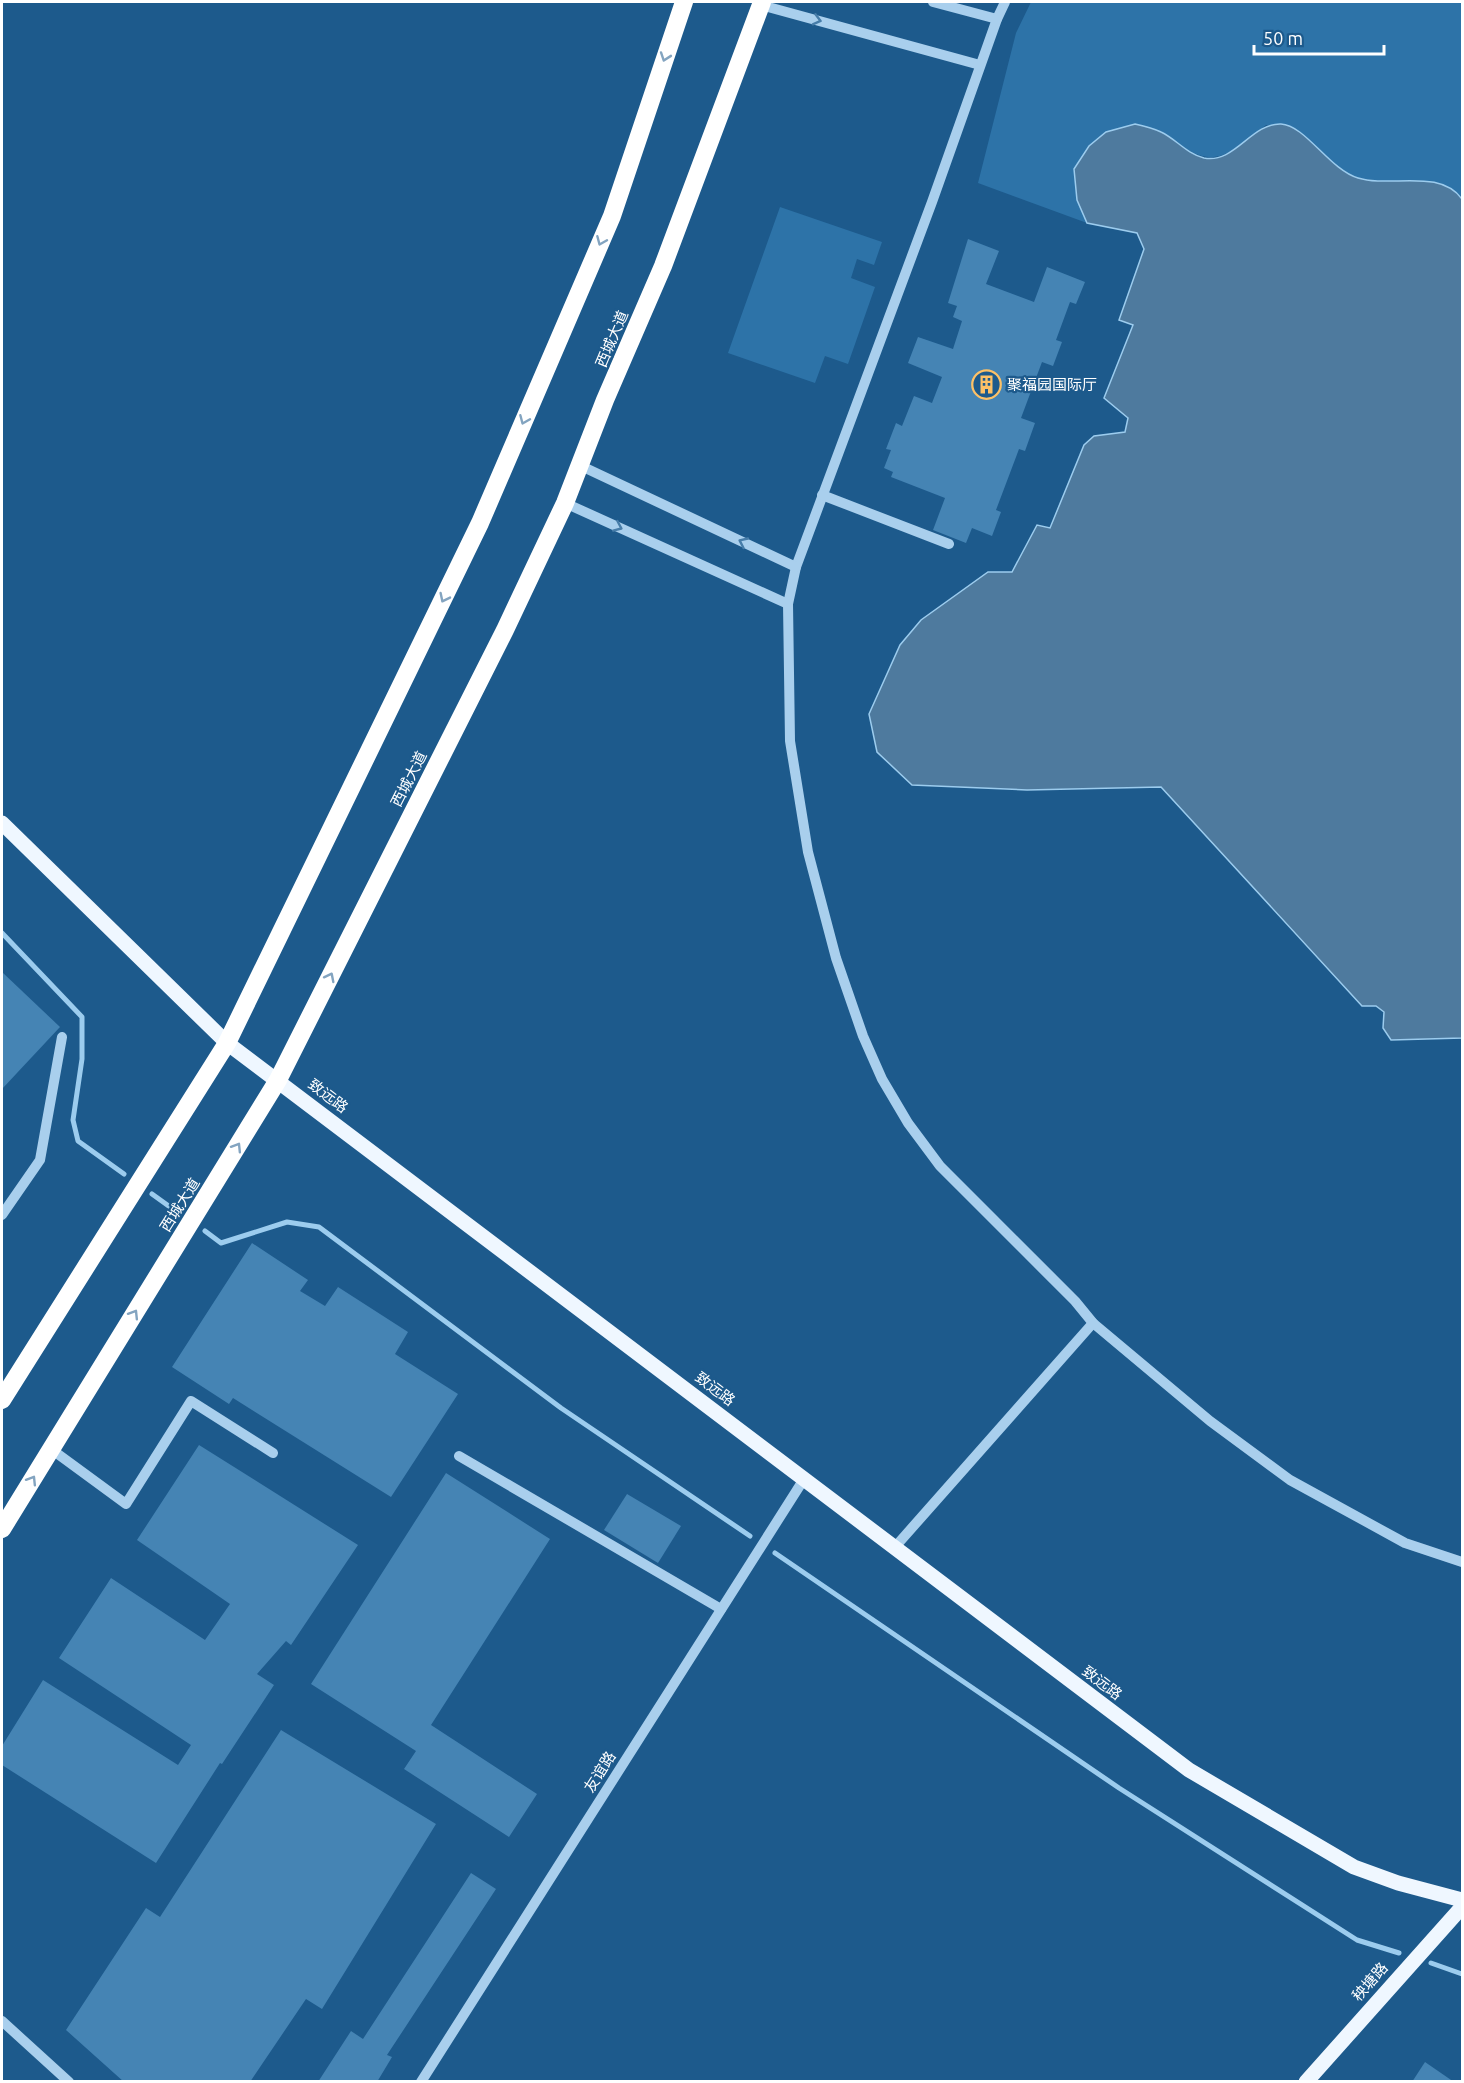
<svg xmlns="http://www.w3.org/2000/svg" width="1464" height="2083" viewBox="0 0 1464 2083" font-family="Ubuntu,'Noto Sans SC',sans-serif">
<rect width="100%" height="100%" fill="#1d5a8c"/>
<g fill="#2d73a8">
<path d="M1031,2H1462V199L1461,196L1423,181L1390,182L1358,178L1340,170L1295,129L1266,125C1220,161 1213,171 1163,133L1077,200L1087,223L978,183L1016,33Z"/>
<polygon points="780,207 882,242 874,265 857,259 851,278 875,287 848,364 825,356 815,383 728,353"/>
</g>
<path fill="#4e7a9e" stroke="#9cccee" stroke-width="1.5" d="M1135,124C1144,126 1153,128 1161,132C1176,139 1187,154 1204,158C1235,164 1251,123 1281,124C1305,125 1330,170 1358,178C1391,188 1439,168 1462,199V1038L1391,1040L1383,1028L1384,1012L1376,1006H1362L1161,787L1027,790L912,785L877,752L869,714L900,645L921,620L988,572H1012L1037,525L1050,528L1084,445L1094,436L1125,432L1128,418L1104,398L1133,325L1119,320L1144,249L1137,233L1087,223L1077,200L1074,169L1089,146L1106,132Z"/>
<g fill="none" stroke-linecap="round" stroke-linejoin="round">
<g stroke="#9cccee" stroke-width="5">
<polyline points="2,933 82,1017 82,1059 73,1120 78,1141 124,1174"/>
<polyline points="152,1194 177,1212"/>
<polyline points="205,1231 221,1243 287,1222 319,1227 561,1408 750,1536"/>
<polyline points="775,1553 1119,1788 1357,1940 1399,1953"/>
<polyline points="1431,1963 1462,1974"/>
</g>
</g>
<g fill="#4584b4">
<polygon points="968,239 999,251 986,284 1034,302 1047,267 1085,282 1076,304 1070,302 1056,340 1062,342 1053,366 1042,362 1021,418 1035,423 1025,451 1019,449 996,510 1001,512 992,536 972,528 966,543 933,530 945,498 891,477 893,472 884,468 891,450 886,449 896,423 902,426 914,396 932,403 942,377 908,363 918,337 953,349 962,321 953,317 957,306 948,303"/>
<polygon points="2,972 60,1027 2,1089"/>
<polygon points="252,1243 308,1280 300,1291 325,1306 338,1287 408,1332 395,1354 458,1394 391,1497 233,1398 229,1404 172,1367"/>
<polygon points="199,1445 358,1545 291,1645 286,1641 257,1674 274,1685 222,1764 220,1763 156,1863 2,1765 2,1746 43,1680 178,1765 191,1745 59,1658 111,1578 205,1640 230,1604 137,1540"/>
<polygon points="446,1473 550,1539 431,1725 537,1794 509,1837 404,1769 416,1751 311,1684"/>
<polygon points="627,1494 681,1526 658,1563 604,1530"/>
<polygon points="281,1730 436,1824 322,2009 306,1999 250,2082 124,2082 66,2030 146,1908 160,1917"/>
<polygon points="471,1873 496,1889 387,2055 392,2057 377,2082 318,2082 351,2031 363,2039"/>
<polygon points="1425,2062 1454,2082 1412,2082"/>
</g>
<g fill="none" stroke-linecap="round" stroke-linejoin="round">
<g stroke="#a9cfed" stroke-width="10">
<polyline points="933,2 997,19"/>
<polyline points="1005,2 997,19 932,202 796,567 788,604 790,741 808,852 836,958 863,1036 882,1079 908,1123 940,1166 1075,1301 1093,1323 1210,1421 1290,1480 1405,1543 1462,1562"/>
<polyline points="761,5 980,65"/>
<polyline points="579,465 796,567"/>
<polyline points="822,495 949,544"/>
<polyline points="565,503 788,604"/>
<polyline points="2,1215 40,1160 62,1037"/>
<polyline points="51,1449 126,1504 191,1401 273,1453"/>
<polyline points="459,1456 721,1609"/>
<polyline points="895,1547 1093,1323"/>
<polyline points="2,2021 69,2082"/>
<polyline points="421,2082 804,1479"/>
</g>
<g stroke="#eff7ff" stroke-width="15">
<polyline points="2,823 227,1043 1189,1770 1354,1867 1398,1883 1462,1900"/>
<polyline points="1306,2082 1462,1907"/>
</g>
<g stroke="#fff" stroke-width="18">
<polyline points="2,1400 227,1043 480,523 612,216 684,2"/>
<polyline points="2,1529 278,1080 505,630 565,503 605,400 663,266 762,2"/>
</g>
</g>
<defs><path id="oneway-chevron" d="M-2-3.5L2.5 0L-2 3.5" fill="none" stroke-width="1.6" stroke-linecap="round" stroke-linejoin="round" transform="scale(1.5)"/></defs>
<g stroke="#477da9">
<use href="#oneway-chevron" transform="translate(817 20) rotate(15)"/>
<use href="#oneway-chevron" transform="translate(618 527) rotate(24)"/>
<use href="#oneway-chevron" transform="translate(743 542) rotate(-155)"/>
</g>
<g stroke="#83a4c0">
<use href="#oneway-chevron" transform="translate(665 57) rotate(109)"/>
<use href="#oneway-chevron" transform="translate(601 241) rotate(113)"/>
<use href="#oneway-chevron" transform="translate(524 420) rotate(113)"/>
<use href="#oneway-chevron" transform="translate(444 598) rotate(116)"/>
<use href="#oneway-chevron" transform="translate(330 977) rotate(-63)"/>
<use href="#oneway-chevron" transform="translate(237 1147) rotate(-58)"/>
<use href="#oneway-chevron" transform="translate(134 1314) rotate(-58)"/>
<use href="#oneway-chevron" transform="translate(32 1480) rotate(-58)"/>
</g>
<defs>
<symbol id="building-ring" viewBox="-11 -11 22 22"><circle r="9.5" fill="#1d5a8c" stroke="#fdc167" stroke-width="1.5"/><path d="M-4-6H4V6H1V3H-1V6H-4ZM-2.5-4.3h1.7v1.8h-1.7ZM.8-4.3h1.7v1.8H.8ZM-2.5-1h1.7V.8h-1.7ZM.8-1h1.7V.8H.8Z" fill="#fdc167"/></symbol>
</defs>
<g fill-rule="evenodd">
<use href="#building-ring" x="970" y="368" width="33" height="33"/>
</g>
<g text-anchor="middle" stroke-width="4.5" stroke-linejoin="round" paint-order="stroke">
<g font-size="15" fill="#fff" stroke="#1d5a8c">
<text transform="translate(612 339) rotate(-67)" y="5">西城大道</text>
<text transform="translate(409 779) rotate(-63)" y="5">西城大道</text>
<text transform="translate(328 1096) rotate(37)" y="5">致远路</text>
<text transform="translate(180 1205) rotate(-58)" y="5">西城大道</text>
<text transform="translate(715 1389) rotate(37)" y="5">致远路</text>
<text transform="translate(1102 1683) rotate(37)" y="5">致远路</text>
<text transform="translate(600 1772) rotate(-58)" y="5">友谊路</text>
<text transform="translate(1370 1982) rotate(-49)" y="5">秧塘路</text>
</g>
<g font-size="15" fill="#fff" stroke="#1d5a8c" text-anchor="start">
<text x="1007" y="390">聚福园国际厅</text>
</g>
</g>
<rect width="1464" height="2083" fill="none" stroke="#ffffff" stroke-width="6"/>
<path d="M1254 45v9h130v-9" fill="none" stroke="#ffffff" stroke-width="3"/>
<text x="1263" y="45" font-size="18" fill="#ffffff" stroke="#1d5a8c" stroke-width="4.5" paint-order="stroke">50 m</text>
</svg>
